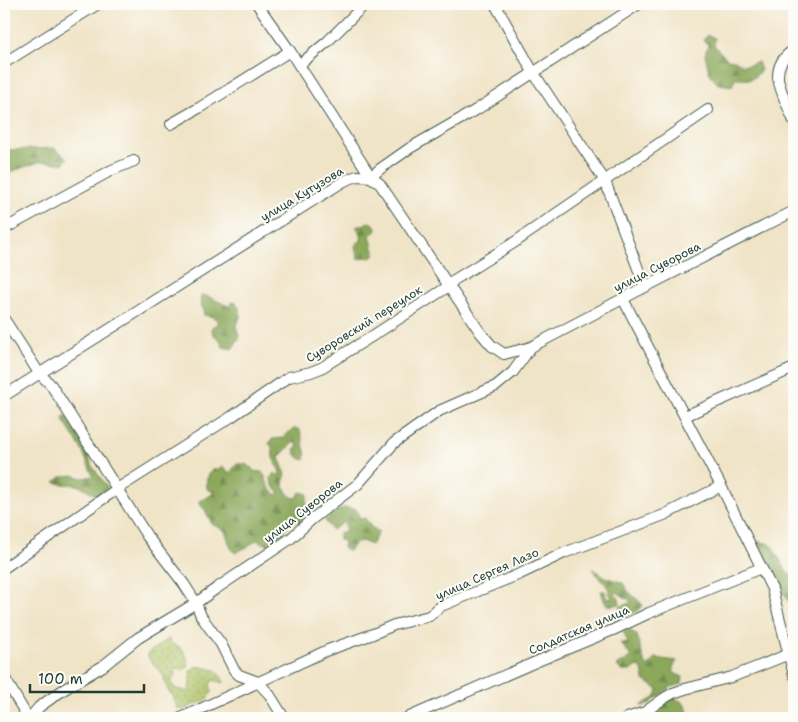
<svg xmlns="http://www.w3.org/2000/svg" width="798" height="722" viewBox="0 0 798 722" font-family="'Shantell Sans',sans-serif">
<defs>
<pattern id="grass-dots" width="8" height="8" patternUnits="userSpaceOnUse" patternTransform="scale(1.25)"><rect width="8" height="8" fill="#adc165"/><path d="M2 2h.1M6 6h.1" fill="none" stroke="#8c9e54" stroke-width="1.8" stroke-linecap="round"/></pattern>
<pattern id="forest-firs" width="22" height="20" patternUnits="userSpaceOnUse" patternTransform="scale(1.25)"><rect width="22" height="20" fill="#8aa75a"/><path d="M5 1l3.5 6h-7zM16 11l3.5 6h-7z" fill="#70894b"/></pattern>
</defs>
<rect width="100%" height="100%" fill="#fdfcf7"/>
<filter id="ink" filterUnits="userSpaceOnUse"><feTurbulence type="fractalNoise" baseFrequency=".02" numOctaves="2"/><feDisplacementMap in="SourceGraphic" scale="10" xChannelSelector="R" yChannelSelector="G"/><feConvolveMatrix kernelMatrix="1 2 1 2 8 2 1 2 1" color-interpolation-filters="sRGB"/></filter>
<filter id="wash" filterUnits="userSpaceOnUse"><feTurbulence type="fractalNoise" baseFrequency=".0096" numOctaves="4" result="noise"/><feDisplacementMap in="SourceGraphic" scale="20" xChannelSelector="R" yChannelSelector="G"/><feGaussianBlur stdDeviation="1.12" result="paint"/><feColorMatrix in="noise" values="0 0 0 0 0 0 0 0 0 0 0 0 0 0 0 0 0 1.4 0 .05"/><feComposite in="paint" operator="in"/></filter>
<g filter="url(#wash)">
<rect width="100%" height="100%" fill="#f0e4c7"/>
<path fill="url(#grass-dots)" stroke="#667f4c" d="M169,639C172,645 174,644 179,647C186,652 188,660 188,667L184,669L175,670V675L171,681L174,688L189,692L191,670L197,666L216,670L222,678L224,683L213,680L210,685L212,692C205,702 206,701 195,704C191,706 187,709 183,710L177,708L173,696L168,691L163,675L150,660L147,654L153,649Z"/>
<g fill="url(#forest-firs)" stroke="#547247">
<path d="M707,35L715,38L714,45L721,53L728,59L735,60L742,65H748L758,62L761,70C750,84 749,78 735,79L732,86L718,84L711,76L708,68L705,54L708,45L703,40Z"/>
<polygon points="54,148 68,158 63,164 50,162 39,162 13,171 8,173 4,178 4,152 7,150"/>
<path d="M368,222L374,224L377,230L370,235C372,241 372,247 375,253L372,258L365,257L361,259L357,258L358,254L356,251L355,246L357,243L361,241C362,234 360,231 356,227C360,225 365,225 368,222Z"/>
<path d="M202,295C213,297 221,304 232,307L230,303L235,302L239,308L241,316C237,322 235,330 240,337L232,349L223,347L220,340L213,334L211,328L219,322L213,317L204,315L200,300Z"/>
<path d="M65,415L88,452L92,466L108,488L98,496C92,494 86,488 80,486C72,483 63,486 55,482L61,477L72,475L83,478L93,476L82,450L63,420Z"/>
<path d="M295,428L300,430C301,434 302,439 303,443C304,450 307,453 305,460C298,459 296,456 294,449L298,446L296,443H293L280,456L279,458L286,474L283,483C286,491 288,498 297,498L300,492L308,494C306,502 305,506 312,511L302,521H295L289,523L283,535C275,538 275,543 267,545L257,540L247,547L235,553L231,548L225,531L212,524L205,510L198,502L213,494L212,491L207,489C205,479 208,476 213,468L218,470L222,467L226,470L229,474L237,464H245L251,467L253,471L263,472C267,481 268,491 278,495L280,492C273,489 271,484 271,477L275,473L278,476L280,472L273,458L272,446L269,444L272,439L283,438L286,434Z"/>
<polygon points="344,508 356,509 360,519 365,518 371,527 379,532 371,545 362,541 354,544 349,551 343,548 344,541 339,540 339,534 346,530 344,522 332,530 325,521 333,513"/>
<polygon points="757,541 771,544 788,574 794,572 794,603 788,601 785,595 780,589 776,582 764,553 756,545"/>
<path d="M593,569L607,578L615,580L623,583L628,591L643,605C635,615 626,616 615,620L621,606L632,602L617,592L615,594L619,599L620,604L608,606L605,603L601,591H605L606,598L613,599L608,594L609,590C605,581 598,578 593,569Z"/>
<path d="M627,628L637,635L644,661L648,667L655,658L677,661L673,667L674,673L683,677L682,684L671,687L649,704L641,706L648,701L655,698L658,690L644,680L642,670L638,666L630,671H622L617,666C622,662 627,661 631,656L620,643H628L623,631Z"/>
<path d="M673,698C686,702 686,706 690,718H653L651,716L664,703Z"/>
</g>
</g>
<g filter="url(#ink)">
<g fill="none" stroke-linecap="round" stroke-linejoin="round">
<defs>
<g id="minor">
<polyline points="257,4 290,51 371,177 380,184 480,332 492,346 504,354 531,347 645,287 794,211"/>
<polyline points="495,4 533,72 605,181 645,287"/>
<path d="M794,50C785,55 778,64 778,76C777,84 790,112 794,121"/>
<polyline points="4,63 98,4"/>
<polyline points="299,65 327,42 365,4"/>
<polyline points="171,124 199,108 290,51"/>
<polyline points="4,229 112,170 134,161"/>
<polyline points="623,299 721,486 772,589 794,675"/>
<polyline points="4,319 39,373 51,385 147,536 184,584 196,603 201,616 221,644 234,670 239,675 258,682 269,694 284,718"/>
<polyline points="4,396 344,181 357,176 371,177 380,169 410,148 476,110 639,4"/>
<polyline points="685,416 794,368"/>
<polyline points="4,568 117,489 231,417 289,377 311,372 321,368 374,335 449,286 454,280 512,244 708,110"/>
<polyline points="4,677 28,718"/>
<polyline points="30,718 39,707 63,690 103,666 138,638 196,603 217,588 290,539 312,519 358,484 394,443 439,411 496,386 513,372 531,347"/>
<polyline points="181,718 328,650 373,634 394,625 429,616 441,606 520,574 564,553 664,515 721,486"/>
<polyline points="407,718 538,661 613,630 649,613 761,568"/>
<polyline points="627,718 645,712 663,699 673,693 685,689 732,677 789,654"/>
</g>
</defs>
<use href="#minor" stroke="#3e564a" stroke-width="12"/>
<use href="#minor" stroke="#fff" stroke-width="10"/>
</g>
</g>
<g text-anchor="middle" stroke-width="4" stroke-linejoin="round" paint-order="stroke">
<g font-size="12" fill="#1f3d34" stroke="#fdfcf7">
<text transform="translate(302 194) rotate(-31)" y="4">улица Кутузова</text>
<text transform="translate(657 267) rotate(-27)" y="4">улица Суворова</text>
<text transform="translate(364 324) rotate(-32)" y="4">Суворовский переулок</text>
<text transform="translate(303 511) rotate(-38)" y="4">улица Суворова</text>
<text transform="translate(487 574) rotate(-24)" y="4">улица Сергея Лазо</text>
<text transform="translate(579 630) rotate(-23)" y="4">Солдатская улица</text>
</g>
</g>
<rect width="798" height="722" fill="none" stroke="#fdfcf7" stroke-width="20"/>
<path d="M30 684v8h114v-8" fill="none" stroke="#1f3d34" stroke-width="2.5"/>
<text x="38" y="684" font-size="15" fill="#1f3d34" stroke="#fdfcf7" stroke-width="4" paint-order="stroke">100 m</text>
</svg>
